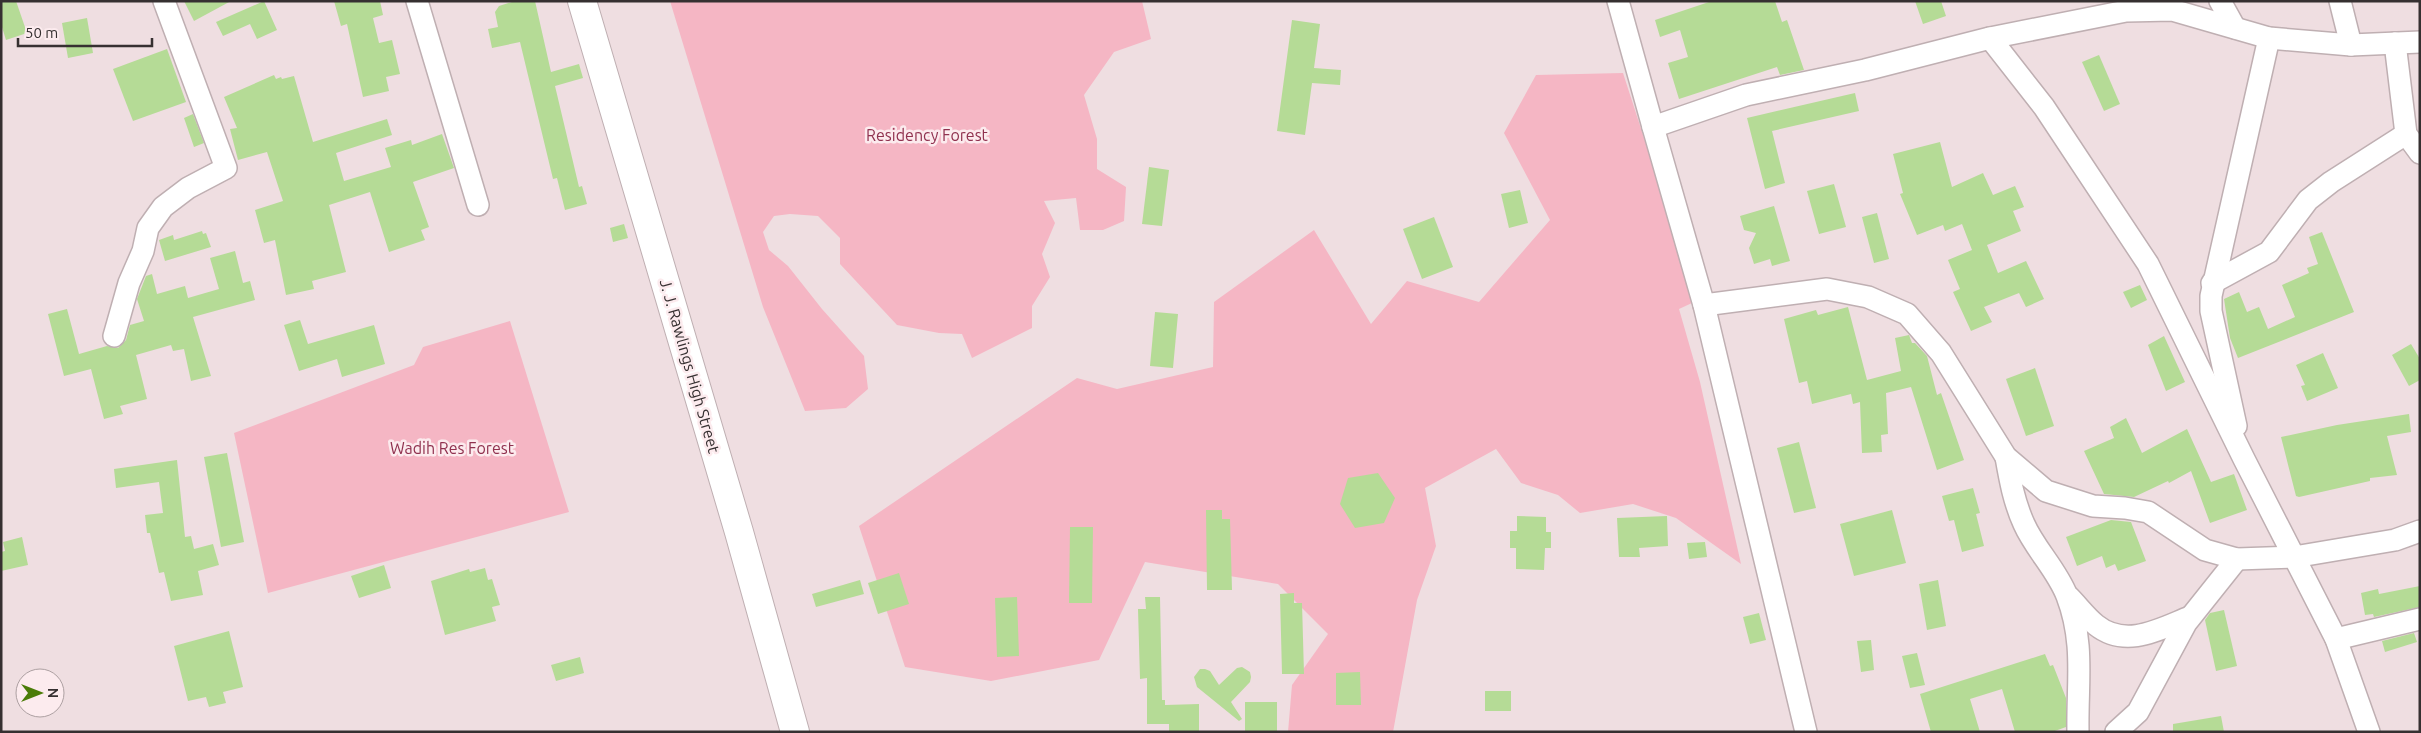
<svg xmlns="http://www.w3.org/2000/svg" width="2421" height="733" viewBox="0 0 2421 733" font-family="Ubuntu,sans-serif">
<rect width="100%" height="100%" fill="#efdee1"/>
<g fill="#f5b6c4">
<polygon points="670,1 1142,1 1151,39 1114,52 1084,95 1097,139 1097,169 1126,187 1124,221 1103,230 1080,230 1076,198 1044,201 1055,223 1042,254 1050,277 1032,306 1032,328 972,358 962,334 939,333 897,325 840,264 840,238 818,216 790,214 774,216 763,232 769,250 788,266 822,309 864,356 868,389 846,408 805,411 763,307"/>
<polygon points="1623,73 1675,234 1692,303 1679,309 1700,382 1741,564 1676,518 1633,504 1580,513 1558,495 1521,483 1496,449 1425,488 1436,546 1417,600 1393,732 1288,732 1292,685 1328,634 1278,584 1145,562 1099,660 991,681 905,667 859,526 1077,378 1117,389 1213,367 1214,302 1314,230 1371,324 1407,281 1479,302 1550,220 1504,133 1536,75"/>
<polygon points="510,321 569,512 268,593 234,433 414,365 423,347"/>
</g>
<g fill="#b5db96">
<polygon points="1,1 16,1 27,33 6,40 1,24"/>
<polygon points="184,1 231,1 194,21"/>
<polygon points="264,1 277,30 257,39 250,24 223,36 216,22"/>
<polygon points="334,1 380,1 383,15 373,18 379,43 392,40 400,74 386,77 389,91 363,97 347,24 341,26"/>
<polygon points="515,1 535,1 551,72 579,64 583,78 555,86 579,187 582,186 587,204 565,210 557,178 553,179 520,42 492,48 488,29 498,27 495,12 499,6"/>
<polygon points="1712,1 1775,1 1782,22 1787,20 1804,70 1780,75 1777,67 1679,99 1668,63 1688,57 1680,30 1660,37 1655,20"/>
<polygon points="1915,1 1941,1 1946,16 1923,24"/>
<polygon points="87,18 93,53 68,58 62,23"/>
<polygon points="1292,20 1320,24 1314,68 1341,70 1340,85 1312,83 1305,135 1277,131"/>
<polygon points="167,49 186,102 133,121 113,69"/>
<polygon points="2099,55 2120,104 2104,111 2082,62"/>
<polygon points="274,75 276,79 281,77 282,79 294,76 313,142 387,119 392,135 336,153 344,181 391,167 385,148 411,140 412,145 442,134 454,168 413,182 429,227 421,230 425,240 389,252 370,192 329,205 346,272 312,281 314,289 286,295 275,240 264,243 255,210 283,201 267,152 238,160 230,129 237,128 224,97"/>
<polygon points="1855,93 1859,111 1772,131 1785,183 1765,189 1747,118"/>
<polygon points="193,114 204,143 194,147 184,118"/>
<polygon points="1940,142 1952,187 1983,173 1993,195 2015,186 2024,207 2013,211 2021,231 1987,245 1998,273 2026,261 2044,299 2026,307 2019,293 1984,307 1992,322 1971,331 1953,292 1960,289 1948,260 1972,250 1962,224 1945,231 1943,225 1917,235 1900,194 1903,193 1893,154"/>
<polygon points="1149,167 1169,170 1162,226 1142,224"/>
<polygon points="1834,184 1846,227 1819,234 1807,191"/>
<polygon points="1520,190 1528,223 1509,228 1501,194"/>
<polygon points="1774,206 1790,261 1772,266 1770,259 1754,264 1749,248 1756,233 1744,230 1740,216"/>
<polygon points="1877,213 1889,259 1874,263 1862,217"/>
<polygon points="1434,217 1453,267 1422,279 1403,229"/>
<polygon points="624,224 628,238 613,242 610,228"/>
<polygon points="202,231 203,234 206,233 211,247 165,261 159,240 173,235 174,240"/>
<polygon points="2322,232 2354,312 2238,358 2230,338 2224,299 2239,292 2247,312 2259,307 2268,329 2295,317 2282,285 2309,273 2307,268 2318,264 2309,237"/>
<polygon points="235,251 243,283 250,281 255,300 193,317 211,376 191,381 184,349 173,351 171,345 136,355 147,399 120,406 123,414 104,419 91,369 64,376 48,314 67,309 79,354 107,346 118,348 126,340 130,325 144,321 137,299 146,276 152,274 157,294 185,286 188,298 219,289 210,258"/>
<polygon points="2140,285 2147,300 2131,308 2123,292"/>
<polygon points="1848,307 1867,380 1901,371 1895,338 1909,335 1912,343 1915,343 1927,356 1937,395 1941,393 1964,460 1937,470 1911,387 1886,393 1888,434 1881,435 1882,452 1862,453 1860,402 1853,404 1851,394 1812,404 1807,381 1799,383 1784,319 1816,310 1818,315"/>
<polygon points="1155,312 1178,314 1173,368 1150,366"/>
<polygon points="300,320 308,344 374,325 385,364 342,377 337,359 299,371 284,325"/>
<polygon points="2164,336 2185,382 2166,391 2148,345"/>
<polygon points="2411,344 2420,359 2420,380 2409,386 2392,355"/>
<polygon points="2323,353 2338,388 2307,401 2301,386 2305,385 2296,365"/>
<polygon points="2035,368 2054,426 2026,436 2006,379"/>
<polygon points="2409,414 2411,432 2387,436 2397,475 2370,478 2370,481 2299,497 2296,496 2281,437 2337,425"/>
<polygon points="2126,418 2142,453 2187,429 2211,482 2234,474 2247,510 2210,523 2191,471 2169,483 2168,481 2134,497 2104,494 2084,451 2114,438 2110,427"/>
<polygon points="1799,442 1816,508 1794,513 1777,448"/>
<polygon points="227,453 244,542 221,547 204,457"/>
<polygon points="177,460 185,537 191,536 194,549 213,544 219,565 198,571 203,595 171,601 164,572 159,573 150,533 147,533 145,515 163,513 159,482 116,488 114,469"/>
<polygon points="1378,473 1395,498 1384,523 1355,528 1340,504 1348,478"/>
<polygon points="1973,488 1980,513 1976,514 1984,546 1962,552 1954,520 1949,521 1942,496"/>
<polygon points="1206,510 1222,510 1222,519 1230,519 1232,590 1207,590"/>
<polygon points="1892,510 1906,563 1854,576 1840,524"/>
<polygon points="1517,516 1546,517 1546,532 1551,532 1551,548 1545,548 1544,570 1516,569 1516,548 1510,548 1510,531 1517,531"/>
<polygon points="1667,516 1668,546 1639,548 1640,557 1619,557 1617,518"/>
<polygon points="2111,520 2131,522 2146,561 2118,571 2115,564 2106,568 2102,556 2077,566 2066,537"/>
<polygon points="1070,527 1093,527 1092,603 1069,603"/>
<polygon points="22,537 28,565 1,571 1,552 5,551 3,542"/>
<polygon points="1705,542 1707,557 1689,559 1687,543"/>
<polygon points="384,565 391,588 359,598 351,576"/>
<polygon points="485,568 488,580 492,579 500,605 492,607 496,621 445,635 431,581 469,569 470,572"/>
<polygon points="899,573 909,604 878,614 868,583"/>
<polygon points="860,580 864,594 816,607 812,594"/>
<polygon points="1938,580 1946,626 1927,630 1919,584"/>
<polygon points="2420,586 2420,607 2374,617 2373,614 2365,615 2361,593 2378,589 2379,594"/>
<polygon points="1294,593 1294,603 1302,603 1304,674 1282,674 1280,594"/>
<polygon points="1017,597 1019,656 997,657 995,598"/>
<polygon points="1145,597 1160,597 1162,700 1165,700 1165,705 1199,704 1199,732 1169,732 1169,724 1147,724 1147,678 1140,679 1138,609 1146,609"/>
<polygon points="2224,610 2237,666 2216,671 2205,620 2210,613"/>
<polygon points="1759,613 1766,640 1750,644 1743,617"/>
<polygon points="229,631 243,687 223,692 226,703 209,707 206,697 188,701 174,646"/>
<polygon points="2414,633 2417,642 2385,652 2382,641"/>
<polygon points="1871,640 1874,670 1861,672 1857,641"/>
<polygon points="1917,653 1925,685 1910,688 1902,656"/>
<polygon points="2045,654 2050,666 2053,665 2066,698 2066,727 2052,732 2015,732 2002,689 1970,699 1980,732 1931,732 1920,694"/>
<polygon points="580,657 584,673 556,681 551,665"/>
<polygon points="1242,667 1250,672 1251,677 1250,682 1231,702 1242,719 1239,721 1197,687 1194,677 1200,669 1205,669 1210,671 1219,685 1237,668"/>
<polygon points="1360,672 1361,705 1336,705 1336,673"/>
<rect x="1485" y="691" width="26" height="20"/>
<rect x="1245" y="702" width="32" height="30"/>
<polygon points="2221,716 2224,732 2173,732 2173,724"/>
</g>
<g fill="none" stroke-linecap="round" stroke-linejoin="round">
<defs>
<g id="minor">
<polyline points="417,1 478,205"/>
<polyline points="1618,1 1653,127 1746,95 1865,70 1990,38 2126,11 2172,10 2269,38 2351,45 2420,42"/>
<polyline points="2220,1 2235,28"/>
<polyline points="2340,1 2351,45"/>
<polyline points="1990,38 2044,107 2148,264 2244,459 2336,639 2369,732"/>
<polyline points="2395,43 2406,134 2420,153"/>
<polyline points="1653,127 1704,305 1806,732"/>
<polyline points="2212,283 2269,252 2308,200 2331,182 2406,134"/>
<polyline points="1704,305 1827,289 1868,297 1907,314 1941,353 2006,457 2046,491 2093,506 2125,508 2148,512 2205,550 2237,559 2294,557 2395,540 2420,531"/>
<polyline points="114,336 129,283 143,251 148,228 163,207 188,188 226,168 164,1"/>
<polyline points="2236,426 2211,311 2211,296 2269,38"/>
<path d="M2006,457C2010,480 2014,502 2024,524C2035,549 2057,570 2067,596C2085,643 2077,683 2078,732"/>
<path d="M2069,597C2078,606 2086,617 2096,625C2126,649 2160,629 2190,617"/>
<polyline points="2336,639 2420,619"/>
<polyline points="2116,732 2138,712 2186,623 2237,559"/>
</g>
<polyline id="primary" points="582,1 739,532 795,732"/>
</defs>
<use href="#minor" stroke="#bfafb2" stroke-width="24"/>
<use href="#primary" stroke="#bfafb2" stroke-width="30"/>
<use href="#minor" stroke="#fff" stroke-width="21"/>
<use href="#primary" stroke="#fff" stroke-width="28"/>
</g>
<g text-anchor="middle" stroke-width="5" stroke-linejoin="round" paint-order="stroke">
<g font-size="16" fill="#90314f" stroke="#fcebee">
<text x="927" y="141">Residency Forest</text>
<text x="452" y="454">Wadih Res Forest</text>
</g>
<g font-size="16" fill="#363031" stroke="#fcebee">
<text transform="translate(690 366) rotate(74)" y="6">J. J. Rawlings High Street</text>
</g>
</g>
<rect width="2421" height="733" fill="none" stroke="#363031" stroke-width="5"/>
<g transform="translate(40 693) rotate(90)"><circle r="24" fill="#fcebee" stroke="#ada0a2"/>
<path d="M0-4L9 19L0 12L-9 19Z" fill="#4b7c08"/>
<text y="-8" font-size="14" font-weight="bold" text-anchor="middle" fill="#363031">N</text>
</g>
<path d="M18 38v8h134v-8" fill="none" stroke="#363031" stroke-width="2.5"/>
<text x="25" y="38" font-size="15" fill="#363031" stroke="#fcebee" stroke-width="4" paint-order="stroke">50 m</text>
</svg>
